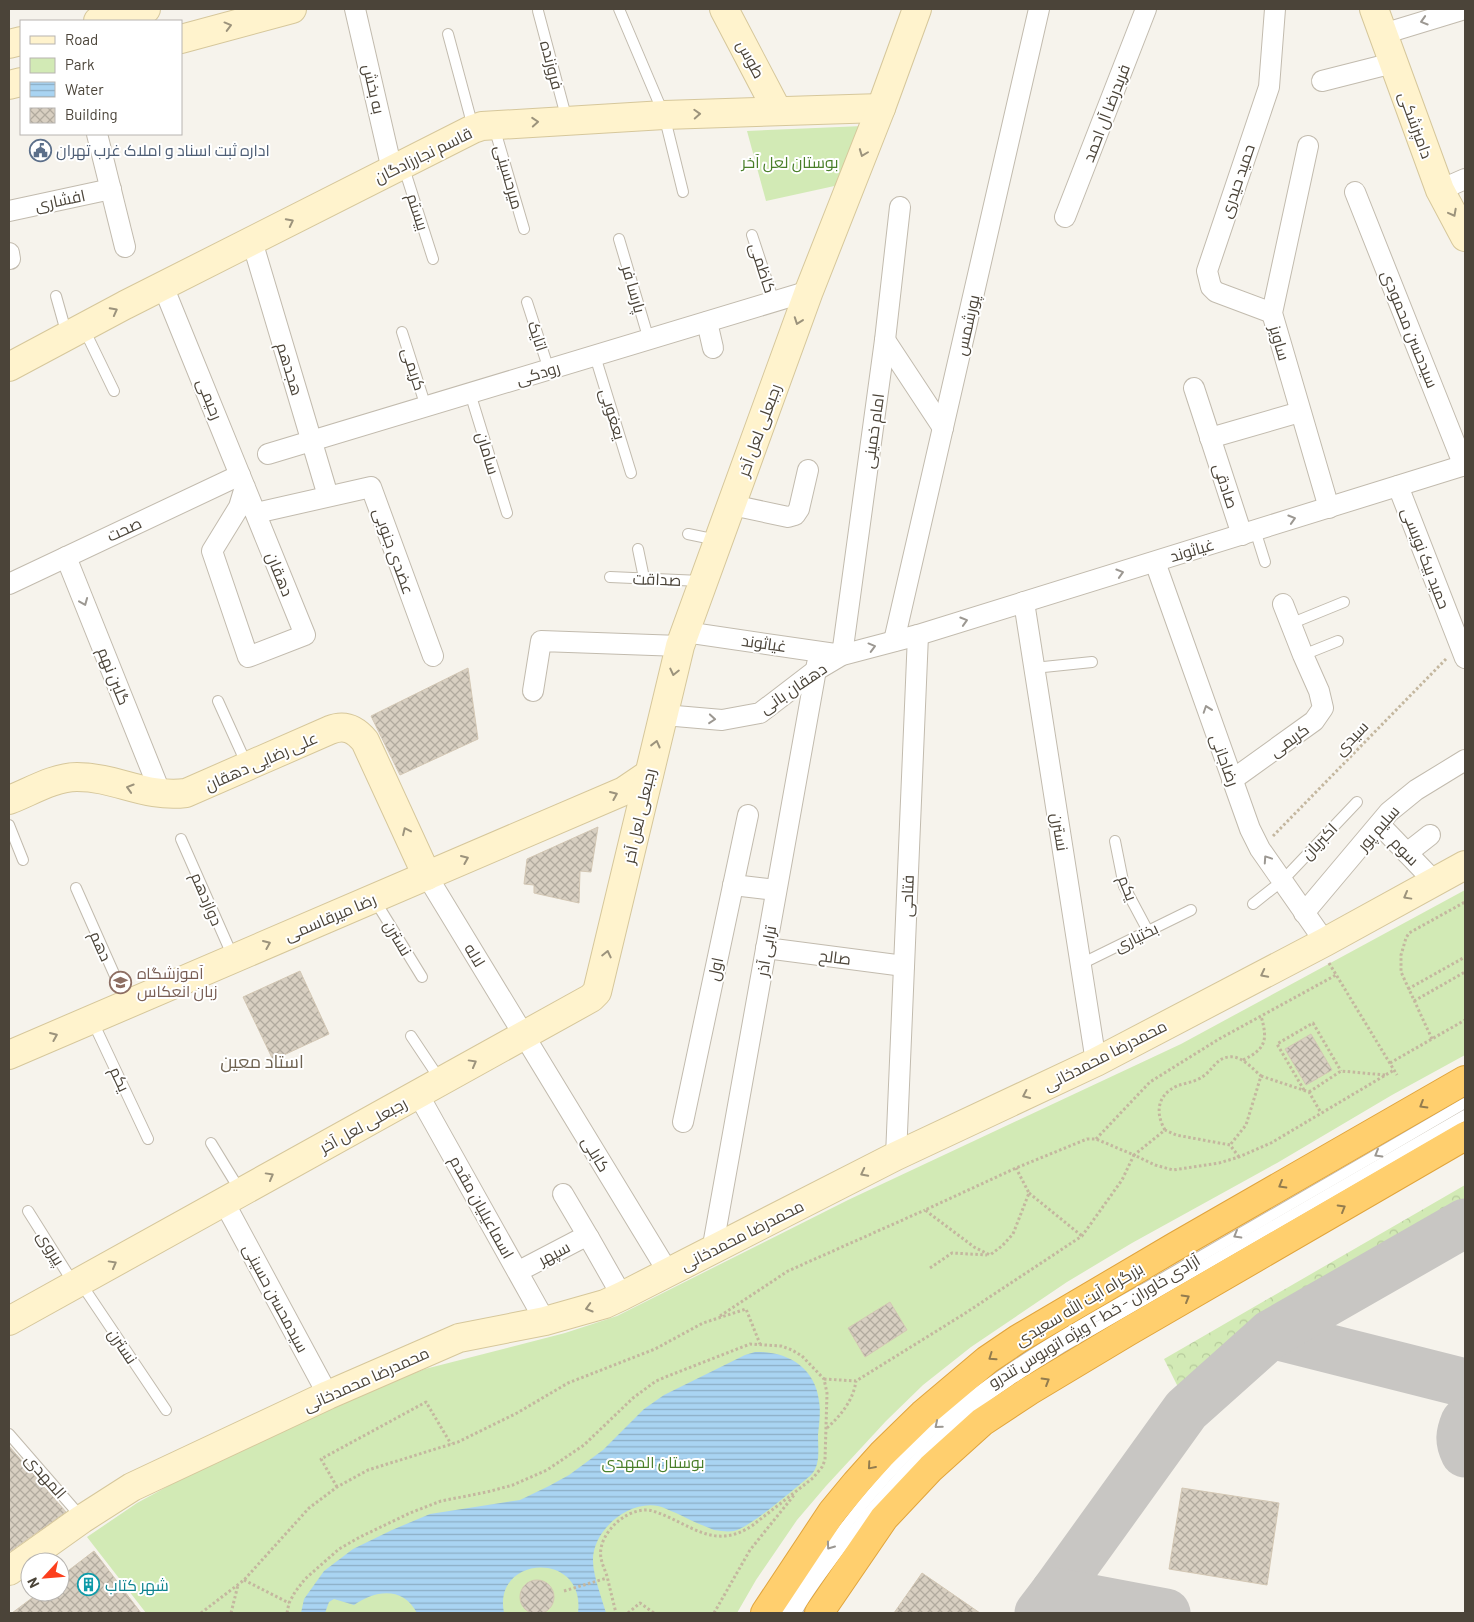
<svg xmlns="http://www.w3.org/2000/svg" width="1474" height="1622" viewBox="0 0 1474 1622" font-family="Barlow,Cairo,sans-serif">
<defs>
<pattern id="forest-crowns" width="20" height="18" patternUnits="userSpaceOnUse" patternTransform="scale(1.25)"><rect width="20" height="18" fill="#d2eab5"/><path d="M2 6a3 3 0 1 1 6 0M12 15a3 3 0 1 1 6 0" fill="none" stroke="#b6ca9c"/></pattern>
<pattern id="water-rules" width="6" height="5" patternUnits="userSpaceOnUse" patternTransform="scale(1.25)"><rect width="6" height="5" fill="#a9d4f2"/><path d="M0 2.5h6" fill="none" stroke="#8caec5"/></pattern>
<pattern id="building-cross-hatch" width="8" height="8" patternUnits="userSpaceOnUse" patternTransform="scale(1.25)"><rect width="8" height="8" fill="#d8cfc1"/><path d="M0 0l8 8M0 8l8-8" fill="none" stroke="#b1aa9e"/></pattern>
</defs>
<rect width="100%" height="100%" fill="#f6f3ec"/>
<polygon fill="url(#forest-crowns)" points="1465,1185 1465,1215 1264,1331 1182,1395 1164,1359"/>
<g fill="#d2eab5">
<polygon points="863,126 839,185 766,201 747,131"/>
<polygon points="1465,890 1465,1055 1392,1095 1277,1163 1132,1243 1067,1282 971,1347 923,1385 886,1421 826,1486 797,1520 756,1580 737,1613 146,1613 87,1537 137,1503 172,1484 324,1408 425,1369 565,1333 617,1316 848,1200 1181,1044"/>
</g>
<path fill="url(#water-rules)" d="M755,1352C787,1351 815,1367 819,1401C821,1412 819,1424 818,1435C818,1449 821,1466 810,1476C794,1489 751,1527 734,1531C727,1532 721,1531 714,1530C701,1525 688,1519 676,1513C670,1511 664,1507 658,1506C628,1500 592,1531 593,1561C593,1575 602,1599 606,1613H578C586,1550 492,1555 504,1613H417C403,1586 375,1590 354,1605L334,1599L329,1602L325,1613H301L304,1599L324,1571L353,1549L392,1530L430,1514L520,1500L549,1486L569,1475L603,1450L644,1409L664,1395L745,1355Z"/>
<g fill="none" stroke-linecap="round" stroke-linejoin="round">
<g stroke="#c8c6c3" stroke-width="49">
<polyline points="1271,1334 1465,1383"/>
<path d="M1465,1422C1460,1434 1459,1441 1465,1453"/>
<polyline points="1055,1592 1186,1410 1271,1334 1465,1223"/>
<polyline points="1039,1613 1055,1592 1166,1613"/>
</g>
</g>
<g fill="url(#building-cross-hatch)" stroke="#d3c7b4">
<polygon points="468,668 478,739 400,775 371,716"/>
<polygon points="598,827 591,872 580,871 579,903 534,893 534,885 524,884 527,859"/>
<polygon points="300,971 329,1034 273,1060 243,997"/>
<polygon points="1311,1034 1332,1070 1306,1085 1285,1049"/>
<polygon points="890,1302 907,1330 865,1357 848,1328"/>
<polygon points="9,1446 66,1512 9,1552"/>
<polygon points="1182,1488 1279,1503 1267,1585 1169,1569"/>
<polygon points="94,1551 141,1613 12,1613 40,1592 60,1592 60,1577"/>
<polygon points="922,1573 980,1613 894,1613"/>
<circle cx="537" cy="1597" r="17"/>
</g>
<g fill="none" stroke-linecap="round" stroke-linejoin="round">
<defs>
<g id="lane">
<polyline points="619,9 664,115 683,192"/>
<polyline points="538,11 567,120"/>
<polyline points="448,34 473,127"/>
<polyline points="494,127 524,229"/>
<polyline points="403,165 433,259"/>
<polyline points="752,235 774,302"/>
<polyline points="619,239 649,340"/>
<polyline points="56,296 67,335"/>
<polyline points="527,302 549,370"/>
<polyline points="84,329 114,391"/>
<polyline points="402,332 426,407"/>
<polyline points="595,356 631,473"/>
<polyline points="470,393 507,513"/>
<polyline points="1255,530 1265,562"/>
<polyline points="688,534 717,540"/>
<polyline points="638,549 644,578"/>
<polyline points="610,577 701,581"/>
<polyline points="1290,624 1344,602"/>
<polyline points="1303,655 1338,641"/>
<polyline points="1034,668 1092,662"/>
<polyline points="218,701 247,765"/>
<polyline points="9,825 23,860"/>
<polyline points="181,839 233,957"/>
<polyline points="1115,841 1124,886 1148,931"/>
<polyline points="76,888 127,1003"/>
<polyline points="374,899 422,977"/>
<polyline points="1253,904 1282,881 1357,802"/>
<polyline points="1081,964 1191,910"/>
<polyline points="92,1020 148,1139"/>
<polyline points="411,1036 441,1081"/>
<polyline points="211,1143 241,1192"/>
<polyline points="28,1211 74,1284"/>
<polyline points="80,1282 166,1410"/>
<polyline points="9,1434 82,1518"/>
<path d="M786,1613C826,1548 872,1487 928,1434C995,1371 1078,1326 1158,1281C1260,1222 1363,1163 1465,1103"/>
<path d="M796,1613C806,1594 821,1575 834,1557C873,1504 916,1454 967,1412C996,1388 1029,1368 1061,1348L1465,1115"/>
</g>
<g id="street">
<polyline points="355,9 392,170"/>
<polyline points="1383,34 1465,9"/>
<polyline points="1322,81 1393,63"/>
<polyline points="97,134 125,247"/>
<polyline points="1308,146 1272,313 1329,508"/>
<polyline points="1440,190 1465,179"/>
<polyline points="1355,192 1464,466"/>
<polyline points="9,211 111,189"/>
<polyline points="1065,217 1146,9"/>
<polyline points="252,241 328,496"/>
<polyline points="9,253 10,259"/>
<polyline points="163,286 305,635 248,657 212,551 239,507 245,487"/>
<polyline points="1272,313 1216,292 1211,287 1207,271 1269,87 1275,9"/>
<polyline points="707,322 713,348"/>
<polyline points="885,340 943,428"/>
<polyline points="1194,388 1242,535"/>
<polyline points="1210,438 1300,412"/>
<polyline points="268,454 809,291"/>
<polyline points="1398,486 1465,658"/>
<polyline points="732,505 788,517 795,515 799,509 808,470"/>
<polyline points="256,513 371,487 433,656"/>
<polyline points="66,557 161,794"/>
<polyline points="1155,562 1250,829 1260,849 1325,942"/>
<polyline points="9,584 240,475"/>
<polyline points="1024,602 1096,1062"/>
<polyline points="685,632 842,655 885,340 900,207"/>
<polyline points="894,641 1039,9"/>
<polyline points="533,691 541,641 680,646"/>
<polyline points="664,715 722,720 760,713 815,671 842,655 918,635 1465,465"/>
<polyline points="1232,780 1314,721 1323,708 1319,691 1303,655 1283,604"/>
<polyline points="1380,825 1431,878"/>
<polyline points="1407,853 1430,835"/>
<polyline points="427,876 668,1272"/>
<polyline points="733,885 776,890"/>
<polyline points="1304,913 1389,812 1416,790 1465,760"/>
<polyline points="766,948 904,966"/>
<polyline points="418,1094 545,1321"/>
<polyline points="683,1122 748,815"/>
<polyline points="896,1156 918,635"/>
<polyline points="563,1194 589,1238"/>
<polyline points="224,1202 328,1395"/>
<polyline points="712,1251 817,664"/>
<polyline points="519,1271 586,1236 589,1238 622,1296"/>
</g>
<g id="secondary">
<polyline points="724,9 777,110"/>
<polyline points="1374,9 1440,190 1465,237"/>
<polyline points="98,21 146,9"/>
<polyline points="181,39 292,9"/>
<polyline points="9,44 21,41"/>
<polyline points="9,85 21,82"/>
<polyline points="9,367 125,305 473,129 482,126 664,115 881,108"/>
<path d="M9,800C30,792 54,777 77,777C117,777 144,798 186,793L330,730C345,724 355,729 365,741L427,876"/>
<polyline points="9,1055 624,791 649,774"/>
<polyline points="9,1321 591,998 597,992 680,646 809,291 881,108 917,9"/>
<polyline points="9,1571 82,1519 132,1487 328,1395 459,1338 545,1321 605,1304 622,1296 896,1156 1096,1062 1325,942 1465,865"/>
</g>
<g id="highway">
<polyline points="765,1613 832,1512 856,1483 882,1454 923,1414 987,1360 1018,1339 1176,1246 1465,1080"/>
<polyline points="819,1613 884,1518 931,1468 982,1422 1029,1391 1129,1331 1465,1136"/>
</g>
</defs>
<use href="#lane" stroke="#c2bbae" stroke-width="12"/>
<use href="#street" stroke="#c2bbae" stroke-width="22"/>
<use href="#secondary" stroke="#d6c79b" stroke-width="30"/>
<use href="#highway" stroke="#e0a43c" stroke-width="30"/>
<g stroke="#c4b79f" stroke-width="3" stroke-dasharray="2.5 2.5" stroke-linecap="butt">
<polyline points="1273,836 1447,658"/>
<polyline points="1329,963 1397,1075"/>
<polyline points="1408,989 1465,957"/>
<polyline points="1414,1001 1465,972"/>
<polyline points="1432,1039 1401,972 1401,955 1406,938 1409,933 1465,902"/>
<path d="M1243,1060C1266,1049 1268,1040 1261,1016"/>
<polyline points="1390,1063 1465,1020"/>
<polyline points="1261,1076 1309,1092 1321,1113"/>
<polyline points="1304,1090 1277,1044 1313,1023 1341,1071"/>
<polyline points="1309,1092 1341,1071 1385,1075"/>
<path d="M1165,1130C1155,1113 1157,1095 1177,1086C1185,1083 1195,1082 1202,1077C1212,1071 1216,1058 1229,1057C1241,1055 1253,1069 1261,1076L1246,1125L1230,1145"/>
<polyline points="1096,1139 1150,1082 1219,1039 1336,975"/>
<polyline points="1239,1157 1230,1145 1176,1135 1165,1130 1134,1155 1155,1165 1173,1170 1219,1163 1239,1157 1271,1143 1394,1070"/>
<polyline points="1029,1193 1082,1236"/>
<polyline points="930,1268 952,1253 987,1255"/>
<polyline points="720,1316 788,1271 925,1210"/>
<polyline points="824,1379 856,1381 964,1314 1082,1236 1122,1180 1134,1155 1096,1139 1087,1139 1016,1168 925,1210 974,1247 990,1255 1002,1246 1013,1234 1029,1193 1016,1168"/>
<path d="M827,1428C841,1415 853,1401 856,1381"/>
<polyline points="337,1487 321,1459 426,1402 451,1444"/>
<polyline points="244,1580 289,1603"/>
<polyline points="564,1591 607,1578"/>
<polyline points="201,1613 244,1580 309,1508 337,1487 368,1470 458,1442 517,1413 568,1383 655,1349 703,1323 746,1309 760,1344"/>
<polyline points="231,1613 238,1585"/>
<path d="M287,1613L289,1603L295,1592L305,1579L339,1549L360,1537L410,1513L441,1501L487,1492L513,1485L547,1470L584,1445L633,1398L656,1381L668,1376L750,1344L781,1346L792,1350L802,1356L824,1379L827,1393L825,1460L822,1467L813,1478L753,1525C714,1552 690,1523 653,1511C644,1508 632,1512 624,1517C611,1525 598,1542 601,1558C602,1564 605,1570 607,1576C610,1589 613,1601 616,1613"/>
<polyline points="628,1613 640,1603 654,1613"/>
<polyline points="714,1613 750,1550 795,1494"/>
</g>
<use href="#lane" stroke="#fff" stroke-width="10"/>
<use href="#street" stroke="#fff" stroke-width="20"/>
<use href="#secondary" stroke="#fff3cd" stroke-width="28"/>
<use href="#highway" stroke="#ffcf6e" stroke-width="28"/>
</g>
<defs><path id="oneway-chevron" d="M-2-3.5L2.5 0L-2 3.5" fill="none" stroke-width="1.6" stroke-linecap="round" stroke-linejoin="round" transform="scale(1.25)"/></defs>
<g stroke="#9c9892">
<use href="#oneway-chevron" transform="translate(1424 21) rotate(163)"/>
<use href="#oneway-chevron" transform="translate(1292 519) rotate(-17)"/>
<use href="#oneway-chevron" transform="translate(1120 573) rotate(-17)"/>
<use href="#oneway-chevron" transform="translate(84 602) rotate(68)"/>
<use href="#oneway-chevron" transform="translate(964 621) rotate(-17)"/>
<use href="#oneway-chevron" transform="translate(872 647) rotate(-15)"/>
<use href="#oneway-chevron" transform="translate(1207 709) rotate(-109)"/>
<use href="#oneway-chevron" transform="translate(712 719) rotate(5)"/>
<use href="#oneway-chevron" transform="translate(1267 859) rotate(-124)"/>
<use href="#oneway-chevron" transform="translate(1378 1154) rotate(150)"/>
<use href="#oneway-chevron" transform="translate(1237 1235) rotate(150)"/>
<use href="#oneway-chevron" transform="translate(938 1425) rotate(140)"/>
<use href="#oneway-chevron" transform="translate(830 1546) rotate(126)"/>
</g>
<g stroke="#9c937c">
<use href="#oneway-chevron" transform="translate(228 26) rotate(-15)"/>
<use href="#oneway-chevron" transform="translate(697 114) rotate(-3)"/>
<use href="#oneway-chevron" transform="translate(535 122) rotate(-4)"/>
<use href="#oneway-chevron" transform="translate(863 153) rotate(111)"/>
<use href="#oneway-chevron" transform="translate(1453 213) rotate(62)"/>
<use href="#oneway-chevron" transform="translate(290 222) rotate(-27)"/>
<use href="#oneway-chevron" transform="translate(114 311) rotate(-28)"/>
<use href="#oneway-chevron" transform="translate(798 321) rotate(110)"/>
<use href="#oneway-chevron" transform="translate(674 672) rotate(103)"/>
<use href="#oneway-chevron" transform="translate(656 744) rotate(-76)"/>
<use href="#oneway-chevron" transform="translate(130 788) rotate(-163)"/>
<use href="#oneway-chevron" transform="translate(614 795) rotate(-23)"/>
<use href="#oneway-chevron" transform="translate(406 831) rotate(-115)"/>
<use href="#oneway-chevron" transform="translate(465 859) rotate(-23)"/>
<use href="#oneway-chevron" transform="translate(1407 896) rotate(151)"/>
<use href="#oneway-chevron" transform="translate(267 944) rotate(-23)"/>
<use href="#oneway-chevron" transform="translate(607 954) rotate(-77)"/>
<use href="#oneway-chevron" transform="translate(1264 974) rotate(153)"/>
<use href="#oneway-chevron" transform="translate(54 1036) rotate(-23)"/>
<use href="#oneway-chevron" transform="translate(473 1063) rotate(-29)"/>
<use href="#oneway-chevron" transform="translate(1026 1095) rotate(155)"/>
<use href="#oneway-chevron" transform="translate(864 1173) rotate(153)"/>
<use href="#oneway-chevron" transform="translate(270 1176) rotate(-29)"/>
<use href="#oneway-chevron" transform="translate(113 1264) rotate(-29)"/>
<use href="#oneway-chevron" transform="translate(589 1308) rotate(164)"/>
</g>
<g stroke="#937c4e">
<use href="#oneway-chevron" transform="translate(1423 1105) rotate(149)"/>
<use href="#oneway-chevron" transform="translate(1282 1185) rotate(150)"/>
<use href="#oneway-chevron" transform="translate(1342 1208) rotate(-30)"/>
<use href="#oneway-chevron" transform="translate(1186 1298) rotate(-30)"/>
<use href="#oneway-chevron" transform="translate(992 1357) rotate(145)"/>
<use href="#oneway-chevron" transform="translate(1046 1381) rotate(-31)"/>
<use href="#oneway-chevron" transform="translate(871 1466) rotate(131)"/>
</g>
<defs>
<symbol id="civic-ring" viewBox="-11 -11 22 22"><circle r="9.5" fill="#fff" stroke="#5c6f8a" stroke-width="1.5"/><path d="M-.6-6.5H3V-4.5H.6V-3L4-1V1h2V6H-6V1h2V-1L-.6-3ZM-1.2 2.5V6h2.4V2.5Z" fill="#5c6f8a"/></symbol>
<symbol id="school-ring" viewBox="-11 -11 22 22"><circle r="9.5" fill="#fff" stroke="#8d6e63" stroke-width="1.5"/><path d="M0-5L7-2L0 1L-7-2ZM-4 1L0 2.5L4 1V4Q0 6-4 4Z" fill="#8d6e63"/></symbol>
<symbol id="building-ring" viewBox="-11 -11 22 22"><circle r="9.5" fill="#fff" stroke="#0f9aa8" stroke-width="1.5"/><path d="M-4-6H4V6H1V3H-1V6H-4ZM-2.5-4.3h1.7v1.8h-1.7ZM.8-4.3h1.7v1.8H.8ZM-2.5-1h1.7V.8h-1.7ZM.8-1h1.7V.8H.8Z" fill="#0f9aa8"/></symbol>
</defs>
<g fill-rule="evenodd">
<use href="#civic-ring" x="28" y="138" width="25" height="25"/>
<use href="#school-ring" x="108" y="970" width="25" height="25"/>
<use href="#building-ring" x="76" y="1572" width="25" height="25"/>
</g>
<g text-anchor="middle" stroke-width="4" stroke-linejoin="round" paint-order="stroke">
<g font-size="16" fill="#4b4439" stroke="#fff">
<text transform="translate(751 59) rotate(62)" y="6">طوس</text>
<text transform="translate(552 65) rotate(75)" y="6">فروزنده</text>
<text transform="translate(374 89) rotate(77)" y="6">به بخش</text>
<text transform="translate(1106 113) rotate(-69)" y="6">فریدرضا آل احمد</text>
<text transform="translate(1416 125) rotate(70)" y="6">دامپزشکی</text>
<text transform="translate(423 155) rotate(-26)" y="6">قاسم نجارزادگان</text>
<text transform="translate(509 177) rotate(74)" y="6">میرحسینی</text>
<text transform="translate(1237 181) rotate(-71)" y="6">حمید حیدری</text>
<text transform="translate(60 200) rotate(-12)" y="6">افشاری</text>
<text transform="translate(418 212) rotate(72)" y="6">بیستم</text>
<text transform="translate(763 268) rotate(72)" y="6">کاظمی</text>
<text transform="translate(634 289) rotate(74)" y="6">پارسا فر</text>
<text transform="translate(967 325) rotate(-77)" y="6">پورشمس</text>
<text transform="translate(1410 329) rotate(68)" y="6">سیدحسن محمودی</text>
<text transform="translate(538 336) rotate(72)" y="6">اتایک</text>
<text transform="translate(1280 343) rotate(74)" y="6">ساویز</text>
<text transform="translate(290 369) rotate(73)" y="6">هجدهم</text>
<text transform="translate(414 369) rotate(72)" y="6">کریمی</text>
<text transform="translate(538 373) rotate(-17)" y="6">رودکی</text>
<text transform="translate(210 399) rotate(68)" y="6">رحیمی</text>
<text transform="translate(613 414) rotate(73)" y="6">یعغوبی</text>
<text transform="translate(759 430) rotate(-70)" y="6">رجبعلی لعل آخر</text>
<text transform="translate(873 431) rotate(-82)" y="6">امام خمینی</text>
<text transform="translate(488 453) rotate(73)" y="6">سامان</text>
<text transform="translate(1226 486) rotate(72)" y="6">صادقی</text>
<text transform="translate(124 529) rotate(-25)" y="6">صحت</text>
<text transform="translate(1192 550) rotate(-17)" y="6">غیاثوند</text>
<text transform="translate(394 551) rotate(70)" y="6">عضدی جنوبی</text>
<text transform="translate(1426 558) rotate(69)" y="6">حمید بیک نویسی</text>
<text transform="translate(280 574) rotate(68)" y="6">دهقان</text>
<text transform="translate(657 579) rotate(2)" y="6">صداقت</text>
<text transform="translate(764 643) rotate(8)" y="6">غیاثوند</text>
<text transform="translate(114 676) rotate(68)" y="6">گلبن نهم</text>
<text transform="translate(793 688) rotate(-34)" y="6">دهقان بانی</text>
<text transform="translate(1351 738) rotate(-46)" y="6">سیدی</text>
<text transform="translate(1289 740) rotate(-36)" y="6">کریمی</text>
<text transform="translate(1225 760) rotate(70)" y="6">رضاجانی</text>
<text transform="translate(261 761) rotate(-24)" y="6">علی رضایی دهقان</text>
<text transform="translate(639 816) rotate(-77)" y="6">رجبعلی لعل آخر</text>
<text transform="translate(1378 828) rotate(-49)" y="6">سلیم پور</text>
<text transform="translate(1060 832) rotate(81)" y="6">نسترن</text>
<text transform="translate(1319 841) rotate(-46)" y="6">اکبریان</text>
<text transform="translate(1405 851) rotate(46)" y="6">سوم</text>
<text transform="translate(1128 888) rotate(69)" y="6">یکم</text>
<text transform="translate(907 896) rotate(-88)" y="6">فتاحی</text>
<text transform="translate(207 899) rotate(67)" y="6">دوازدهم</text>
<text transform="translate(330 917) rotate(-23)" y="6">رضا میرقاسمی</text>
<text transform="translate(1136 937) rotate(-26)" y="6">بختیاری</text>
<text transform="translate(398 938) rotate(59)" y="6">نسترن</text>
<text transform="translate(101 946) rotate(66)" y="6">دهم</text>
<text transform="translate(766 951) rotate(-80)" y="6">ترابی آذر</text>
<text transform="translate(475 955) rotate(59)" y="6">لاله</text>
<text transform="translate(835 957) rotate(7)" y="6">صالح</text>
<text transform="translate(715 969) rotate(-78)" y="6">اول</text>
<text transform="translate(1105 1055) rotate(-27)" y="6">محمدرضا محمدخانی</text>
<text transform="translate(120 1079) rotate(65)" y="6">یکم</text>
<text transform="translate(363 1125) rotate(-29)" y="6">رجبعلی لعل آخر</text>
<text transform="translate(596 1154) rotate(59)" y="6">کابلی</text>
<text transform="translate(482 1207) rotate(61)" y="6">اسماعیلیان مقدم</text>
<text transform="translate(742 1235) rotate(-27)" y="6">محمدرضا محمدخانی</text>
<text transform="translate(51 1248) rotate(58)" y="6">پیروی</text>
<text transform="translate(554 1253) rotate(-28)" y="6">سپهر</text>
<text transform="translate(276 1298) rotate(62)" y="6">سیدمحسن حسینی</text>
<text transform="translate(1079 1304) rotate(-31)" y="6">بزرگراه آیت الله سعیدی</text>
<text transform="translate(1094 1321) rotate(-31)" y="6">آزادی خاوران - خط ۲ ویژه اتوبوس تندرو</text>
<text transform="translate(123 1346) rotate(56)" y="6">نسترن</text>
<text transform="translate(366 1379) rotate(-24)" y="6">محمدرضا محمدخانی</text>
<text transform="translate(46 1476) rotate(49)" y="6">المهدی</text>
</g>
<g font-size="16" fill="#4e5e75" stroke="#fff" text-anchor="start">
<text x="56" y="156">اداره ثبت اسناد و املاک غرب تهران</text>
</g>
<g font-size="16" fill="#4a7f2a" stroke="#fff">
<text x="790" y="168">بوستان لعل آخر</text>
<text x="653" y="1468">بوستان المهدی</text>
</g>
<g font-size="16" fill="#785e54" stroke="#fff" text-anchor="start">
<text x="137" y="979">آموزشگاه<tspan x="137" dy="18">زبان انعکاس</tspan></text>
</g>
<g font-size="16" fill="#0d838f" stroke="#fff" text-anchor="start">
<text x="105" y="1591">شهر کتاب</text>
</g>
<g font-size="18" fill="#6e6250" stroke="#fff">
<text x="262" y="1068">استاد معین</text>
</g>
</g>
<rect width="1474" height="1622" fill="none" stroke="#4b4439" stroke-width="20"/>
<rect x="20" y="20" width="162" height="115" fill="#ffffff" stroke="#b7b4b0"/>
<rect x="30" y="36" width="25" height="8" fill="#fff3cd" stroke="#b7b4b0"/>
<text x="65" y="45" font-size="15" fill="#4b4439">Road</text>
<rect x="30" y="58" width="25" height="15" fill="#d2eab5" stroke="#b7b4b0"/>
<text x="65" y="70" font-size="15" fill="#4b4439">Park</text>
<rect x="30" y="82" width="25" height="15" fill="url(#water-rules)" stroke="#b7b4b0"/>
<text x="65" y="95" font-size="15" fill="#4b4439">Water</text>
<rect x="30" y="108" width="25" height="15" fill="url(#building-cross-hatch)" stroke="#b7b4b0"/>
<text x="65" y="120" font-size="15" fill="#4b4439">Building</text>
<g transform="translate(45 1577) rotate(244)"><circle r="24" fill="#ffffff" stroke="#b7b4b0"/>
<path d="M0-4L9 19L0 12L-9 19Z" fill="#fc3f1d"/>
<text y="-8" font-size="14" font-weight="bold" text-anchor="middle" fill="#4b4439">N</text>
</g>
</svg>
